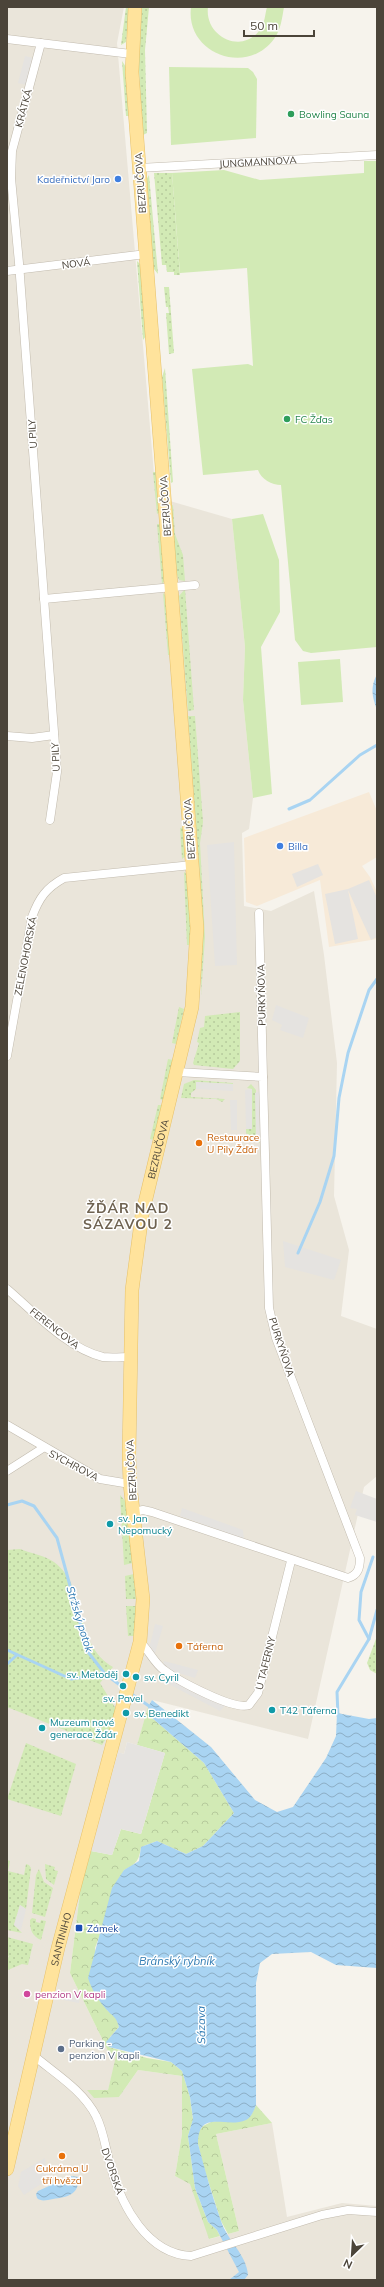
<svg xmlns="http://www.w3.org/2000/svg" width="384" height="2287" viewBox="0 0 384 2287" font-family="Mulish,sans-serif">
<defs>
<pattern id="grass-dots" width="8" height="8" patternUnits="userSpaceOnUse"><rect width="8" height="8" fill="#d2eab5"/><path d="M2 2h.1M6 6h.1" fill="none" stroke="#b6ca9c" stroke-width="1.8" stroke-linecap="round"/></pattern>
<pattern id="forest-crowns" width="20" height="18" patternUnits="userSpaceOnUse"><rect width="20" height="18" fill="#d2eab5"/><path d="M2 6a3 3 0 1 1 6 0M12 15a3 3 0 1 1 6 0" fill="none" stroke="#b6ca9c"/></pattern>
<pattern id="water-waves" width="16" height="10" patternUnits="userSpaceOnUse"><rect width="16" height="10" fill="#a9d4f2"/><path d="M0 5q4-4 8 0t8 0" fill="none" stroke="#8caec5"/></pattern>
</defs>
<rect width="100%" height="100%" fill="#f6f3ec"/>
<polygon fill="#eae5da" points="7,7 124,7 117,43 156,497 232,519 245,647 243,700 253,798 249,829 242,833 244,906 271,911 314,891 324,955 337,1063 334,1196 349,1250 341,1316 377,1329 377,1476 364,1487 308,1739 152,1700 148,1708 137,1745 127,1742 124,1754 117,1752 81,1885 70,1973 108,2051 117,2056 108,2090 88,2090 119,2097 138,2070 182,2076 182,2134 175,2176 190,2183 210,2239 239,2231 216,2134 272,2123 287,2217 342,2203 377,2206 377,2280 7,2280"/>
<polygon fill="#f7ead8" points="369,792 377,811 377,857 362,866 370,877 377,892 377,939 329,947 320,880 257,906 246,902 244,838"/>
<g fill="url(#grass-dots)">
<polygon points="126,7 129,7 129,9 126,42 121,45"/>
<polygon points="142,7 149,7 145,50 147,133 143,135 138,55"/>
<polygon points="122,61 126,67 129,116 126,116"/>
<polygon points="154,173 172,173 180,275 174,275 174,272 167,272 166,265 162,265"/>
<polygon points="149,175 158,274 153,268 146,180"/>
<polygon points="137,261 141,265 146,336 143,340"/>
<polygon points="164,287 169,287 174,353 169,354 166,313 169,313 168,307 166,307"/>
<polygon points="165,368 173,482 171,483 162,377"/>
<polygon points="153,472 157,472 160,512 157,514"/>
<polygon points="173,505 175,534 183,555 185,581 179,580 177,575 171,506"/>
<polygon points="157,524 161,524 165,580 162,584"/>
<polygon points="185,589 194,710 188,711 179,596"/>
<polygon points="163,593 166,596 171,655 168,655"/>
<polygon points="188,716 195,716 203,822 200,843 205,937 201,996 202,904"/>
<polygon points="185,827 187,855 182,859 180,828"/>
<polygon points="184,872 188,875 191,945 187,945"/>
<polygon points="179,1007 184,1009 176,1044 172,1043"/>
<polygon points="240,1012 240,1061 233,1069 194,1065 193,1063 199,1043 197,1042 200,1028 204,1027 205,1016"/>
<polygon points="168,1059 173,1060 163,1100 160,1099"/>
<polygon points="194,1080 233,1083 233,1084 196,1082 196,1089 191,1093 191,1097 225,1099 222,1102 216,1099 181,1098 184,1084"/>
<polygon points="251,1084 256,1090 256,1140 260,1141 260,1143 246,1133 246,1129 252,1129 252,1089 247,1088"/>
<polygon points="158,1105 162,1105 154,1140 150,1139"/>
<polygon points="120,1495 126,1502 133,1563 124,1565"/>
<path d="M20,1549C30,1553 46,1556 54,1562C89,1588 73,1644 113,1667L100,1683L116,1709L110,1732L102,1745L7,1707V1550Z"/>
<polygon points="134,1574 136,1599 126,1599 125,1576"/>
<polygon points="126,1606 137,1606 134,1636 128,1636"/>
<polygon points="377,1636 377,1674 370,1670 367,1663"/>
<polygon points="26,1743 76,1764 61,1816 7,1799"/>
<polygon points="7,1860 10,1861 8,1871 24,1875 26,1864 29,1865 31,1868 26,1909 20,1905 14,1925 22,1933 7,1930"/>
<polygon points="45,1864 55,1867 54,1870 58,1871 54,1885 46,1879"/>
<polygon points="39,1869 44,1882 53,1888 45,1917 32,1913 36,1875"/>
<path d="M32,1918L36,1919V1922L40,1923L41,1920L46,1921L41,1940C32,1936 30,1930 30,1920Z"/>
<polygon points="7,1937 33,1944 28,1965 22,1964 8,1970 7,1960 9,1956 7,1955"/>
</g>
<g fill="url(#forest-crowns)">
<path d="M148,1707L151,1717L204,1763L234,1813L203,1846L186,1854L157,1841L141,1847C139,1860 137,1864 124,1870L95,1948L107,2010L116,2017L119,2027L110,2037L109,2047L147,2058L171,2062L182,2071L190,2097L193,2120L188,2136L195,2188L208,2222L217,2230L220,2236L209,2239L190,2184L175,2176L182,2134V2076L138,2070L119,2097L94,2098L87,2090H108L116,2056L108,2051L70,1973L81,1885L91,1851L112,1855L121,1829L141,1834L165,1753L137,1745Z"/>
<polygon points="256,2105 272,2123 216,2134 239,2231 228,2234 221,2221 203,2165 198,2144 198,2132 203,2126 211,2122 251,2115"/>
</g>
<g fill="#d2eab5">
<path d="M191,7H208C204,37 244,56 261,28C265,22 265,14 267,7H284C282,18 281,30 274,39C246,77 185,53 191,7Z"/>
<polygon points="169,67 248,68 253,72 257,79 256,138 171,145"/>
<path d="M364,161H377V647L311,653L303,651L295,640L281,485C272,485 261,479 258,470L203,475L192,369L248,364L253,366L247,268L180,273L172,173L224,170L260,180L364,173Z"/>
<polygon points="263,514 279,560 280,612 261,647 272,794 253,798 243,700 245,647 232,519"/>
<polygon points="340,659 343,702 301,705 298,662"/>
</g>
<g fill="#e5e3e0">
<polygon points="25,56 33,58 27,85 18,83"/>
<polygon points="234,842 237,965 215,966 207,845"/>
<polygon points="318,864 323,875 297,887 292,874"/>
<polygon points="369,880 377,898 377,937 371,940 348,890 358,939 335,944 325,894 348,889"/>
<polygon points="276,1005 309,1018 303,1038 280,1030 282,1025 272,1020"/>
<polygon points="196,1082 233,1084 233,1091 196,1089"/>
<polygon points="252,1089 252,1129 246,1129 245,1090"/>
<polygon points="259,1092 260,1141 256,1140 255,1093"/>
<polygon points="230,1100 237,1100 237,1130 231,1130"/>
<polygon points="283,1241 341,1260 334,1280 285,1267"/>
<polygon points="356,1491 377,1499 377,1522 355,1515 357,1509 350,1508"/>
<polygon points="182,1508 243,1530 244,1539 180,1516"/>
<polygon points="155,1624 163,1626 154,1657 149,1649"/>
<polygon points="164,1661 198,1670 195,1678 162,1668"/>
<polygon points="166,1675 225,1706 220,1711 163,1681"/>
<polygon points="127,1742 165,1753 141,1834 121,1829 112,1855 91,1851 118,1752 124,1754"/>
<polygon points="20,1905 26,1909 21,1930 14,1925"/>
<polygon points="59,1992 80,1996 79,2003 58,1999"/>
<polygon points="45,2158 46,2168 50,2178 24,2195 18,2186 21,2172"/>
</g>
<g fill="url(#water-waves)">
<path d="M377,674V710C372,696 370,688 377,674Z"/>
<path d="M152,1700L211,1747L255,1800L277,1812L293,1807L326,1758L336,1736L337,1713L369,1719L377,1718V1968L336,1965L311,1952L272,1954L260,1963L256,1983V2105C254,2110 251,2118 246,2120C226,2129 198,2108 198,2144C205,2170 212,2196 221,2221C227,2240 247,2255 248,2275L244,2280H229L239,2272L217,2230L208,2222L195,2188L188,2136L193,2119L190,2097L182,2071L171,2062L109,2047L106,2042L119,2027C116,2016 113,2017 106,2009C98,2000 92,1990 88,1978L112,1888L124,1870L139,1861L141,1847L157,1841L186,1854L203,1846L234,1813L204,1763L151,1717L148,1707Z"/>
<path d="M71,2176L78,2177C80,2195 67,2197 53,2199C47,2200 41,2202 37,2198L36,2194L38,2191Z"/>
</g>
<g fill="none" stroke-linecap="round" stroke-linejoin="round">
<g stroke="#a9d4f2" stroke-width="3">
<polyline points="289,809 310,800 360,755 377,745"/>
<polyline points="298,1253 320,1202 334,1156 339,1098 348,1053 369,990 377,979"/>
<polyline points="7,1505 22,1501 34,1506 57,1538 88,1652 105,1674 124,1688"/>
<polyline points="369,1639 359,1620 361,1592 373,1557"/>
<polyline points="7,1650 71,1679 105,1674"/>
<polyline points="7,1664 17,1655"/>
<polyline points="130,1693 152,1708"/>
<polyline points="338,1716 337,1692 369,1639 377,1610"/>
</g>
<defs>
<g id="street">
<polyline points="7,39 131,54"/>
<polyline points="41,43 12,151 11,178 19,263 57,772 50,820"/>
<path id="s1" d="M139,168L377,155"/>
<polyline points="7,271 146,254"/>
<polyline points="44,599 195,585"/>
<polyline points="7,736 32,738 54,735"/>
<polyline points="259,913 263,1077"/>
<path d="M7,1056L32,917C39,898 46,888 64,878L192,865"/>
<path d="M7,1289C34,1312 68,1349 103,1357C112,1358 122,1357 131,1357"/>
<polyline points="7,1425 100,1479 130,1484"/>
<polyline points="7,1471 43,1448"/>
<path d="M134,1512L143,1510L152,1512L348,1578C358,1575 360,1568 360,1558L276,1338L269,1308L263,1077L177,1072"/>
<path d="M140,1642C149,1650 154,1663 164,1670C177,1680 234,1711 249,1705L258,1693L291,1561"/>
<path d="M33,2055C54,2073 83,2090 96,2116C104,2131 106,2152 111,2168C122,2206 147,2254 191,2256L322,2215L348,2210L377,2212"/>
</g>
<g id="primary">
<path id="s2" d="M7,2169L58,1948L140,1642L143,1599L130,1484L129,1455L132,1290L142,1215L192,1007L197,928L132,72L135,7"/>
</g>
</defs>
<use href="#street" stroke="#c2bbae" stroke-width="9"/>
<use href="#primary" stroke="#e6c16a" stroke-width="14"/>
<use href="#street" stroke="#fff" stroke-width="8"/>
<use href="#primary" stroke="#ffe39c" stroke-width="13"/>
</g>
<g fill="#2e9e5b" stroke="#fff" stroke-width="1.5">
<circle cx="291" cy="114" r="4"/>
<circle cx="287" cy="419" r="4"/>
</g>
<g fill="#3f7fe0" stroke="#fff" stroke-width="1.5">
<circle cx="118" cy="179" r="4"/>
<circle cx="280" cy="846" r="4"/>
</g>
<g fill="#e8710a" stroke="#fff" stroke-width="1.5">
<circle cx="199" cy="1143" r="4"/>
<circle cx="179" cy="1646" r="4"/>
<circle cx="62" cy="2156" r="4"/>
</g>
<g fill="#0f9aa8" stroke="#fff" stroke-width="1.5">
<circle cx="110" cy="1524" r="4"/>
<circle cx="126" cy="1674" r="4"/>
<circle cx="136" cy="1677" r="4"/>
<circle cx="123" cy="1686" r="4"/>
<circle cx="272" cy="1710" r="4"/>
<circle cx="126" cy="1713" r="4"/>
<circle cx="42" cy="1728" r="4"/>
</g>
<rect fill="#1a4fb4" stroke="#fff" stroke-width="1.5" x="75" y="1924" width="8" height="8" rx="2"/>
<circle fill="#d1479c" stroke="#fff" stroke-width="1.5" cx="27" cy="1994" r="4"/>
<circle fill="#5c6f8a" stroke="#fff" stroke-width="1.5" cx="61" cy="2049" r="4"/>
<g text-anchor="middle" stroke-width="3" stroke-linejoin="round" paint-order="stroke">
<g font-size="10" fill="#4b4439" stroke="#fff">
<text transform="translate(23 108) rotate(-75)" y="4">KRÁTKÁ</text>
<text dy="4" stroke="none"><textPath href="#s1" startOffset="119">JUNGMANNOVA</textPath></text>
<text transform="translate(140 183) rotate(-94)" y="4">BEZRUČOVA</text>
<text transform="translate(76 263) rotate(-7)" y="4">NOVÁ</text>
<text transform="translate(32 434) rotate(-94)" y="4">U PILY</text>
<text transform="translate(165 506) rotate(-94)" y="4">BEZRUČOVA</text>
<text transform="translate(55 757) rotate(-93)" y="4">U PILY</text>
<text transform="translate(189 829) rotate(-94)" y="4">BEZRUČOVA</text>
<text transform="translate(25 956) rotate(-79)" y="4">ZELENOHORSKÁ</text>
<text transform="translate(261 995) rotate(-91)" y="4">PURKYŇOVA</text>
<text dy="4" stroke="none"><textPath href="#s2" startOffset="1040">BEZRUČOVA</textPath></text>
<text transform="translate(55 1328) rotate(38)" y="4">FERENCOVA</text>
<text transform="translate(282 1347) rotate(72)" y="4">PURKYŇOVA</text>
<text transform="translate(74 1465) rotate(28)" y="4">SYCHROVA</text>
<text transform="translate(131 1470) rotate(-93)" y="4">BEZRUČOVA</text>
<text transform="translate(265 1663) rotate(-76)" y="4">U TAFERNY</text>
<text dy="4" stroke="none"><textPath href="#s2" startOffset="236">SANTINIHO</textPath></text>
<text transform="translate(113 2171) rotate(71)" y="4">DVORSKÁ</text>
</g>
<g font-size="10" fill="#27864d" stroke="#fff" text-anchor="start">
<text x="299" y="118">Bowling Sauna</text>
<text x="295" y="423">FC Žďas</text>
</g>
<g font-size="10" fill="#366cbe" stroke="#fff" text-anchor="end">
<text x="110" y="183">Kadeřnictví Jaro</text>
<text x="288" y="850" text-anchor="start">Billa</text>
</g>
<g font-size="10" fill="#c56008" stroke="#fff" text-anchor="start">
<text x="207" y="1141">Restaurace<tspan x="207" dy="12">U Pily Žďár</tspan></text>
<text x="187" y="1650">Táferna</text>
<text x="62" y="2172" text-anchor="middle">Cukrárna U<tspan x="62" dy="12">tří hvězd</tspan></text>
</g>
<g font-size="10" fill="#0d838f" stroke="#fff" text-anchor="start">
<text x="118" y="1522">sv. Jan<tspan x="118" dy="12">Nepomucký</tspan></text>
<text x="118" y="1678" text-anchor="end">sv. Metoděj</text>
<text x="144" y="1681">sv. Cyril</text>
<text x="123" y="1702" text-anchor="middle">sv. Pavel</text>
<text x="280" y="1714">T42 Táferna</text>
<text x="134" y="1717">sv. Benedikt</text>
<text x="50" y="1726">Muzeum nové<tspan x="50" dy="12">generace Žďár</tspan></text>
</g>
<g font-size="10" fill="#164399" stroke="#fff" text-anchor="start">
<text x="87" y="1932">Zámek</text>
</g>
<g font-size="10" fill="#b23c85" stroke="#fff" text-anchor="start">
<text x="35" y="1998">penzion V kapli</text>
</g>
<g font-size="10" fill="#4e5e75" stroke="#fff" text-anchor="start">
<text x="69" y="2047">Parking -<tspan x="69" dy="12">penzion V kapli</tspan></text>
</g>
<g font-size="11" font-style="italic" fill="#2e7ab2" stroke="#fff">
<text transform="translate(80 1619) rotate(73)" y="4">Stržský potok</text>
<text x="177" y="1965">Bránský rybník</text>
<text transform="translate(201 2025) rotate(-91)" y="4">Sázava</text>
</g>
<g font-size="14" font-weight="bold" letter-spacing="1" fill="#6e6250" stroke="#fff">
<text x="128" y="1213">ŽĎÁR NAD<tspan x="128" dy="16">SÁZAVOU 2</tspan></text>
</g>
</g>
<rect width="384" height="2287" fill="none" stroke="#4b4439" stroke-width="16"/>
<g transform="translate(352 2255) rotate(205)" stroke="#ffffff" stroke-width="3" paint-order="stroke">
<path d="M0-3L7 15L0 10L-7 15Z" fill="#4b4439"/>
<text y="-6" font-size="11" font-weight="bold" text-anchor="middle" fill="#4b4439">N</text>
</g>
<path d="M244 30v6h70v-6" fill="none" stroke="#4b4439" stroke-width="2"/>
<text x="250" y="30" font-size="12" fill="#4b4439" stroke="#ffffff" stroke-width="3" paint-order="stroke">50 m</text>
</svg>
